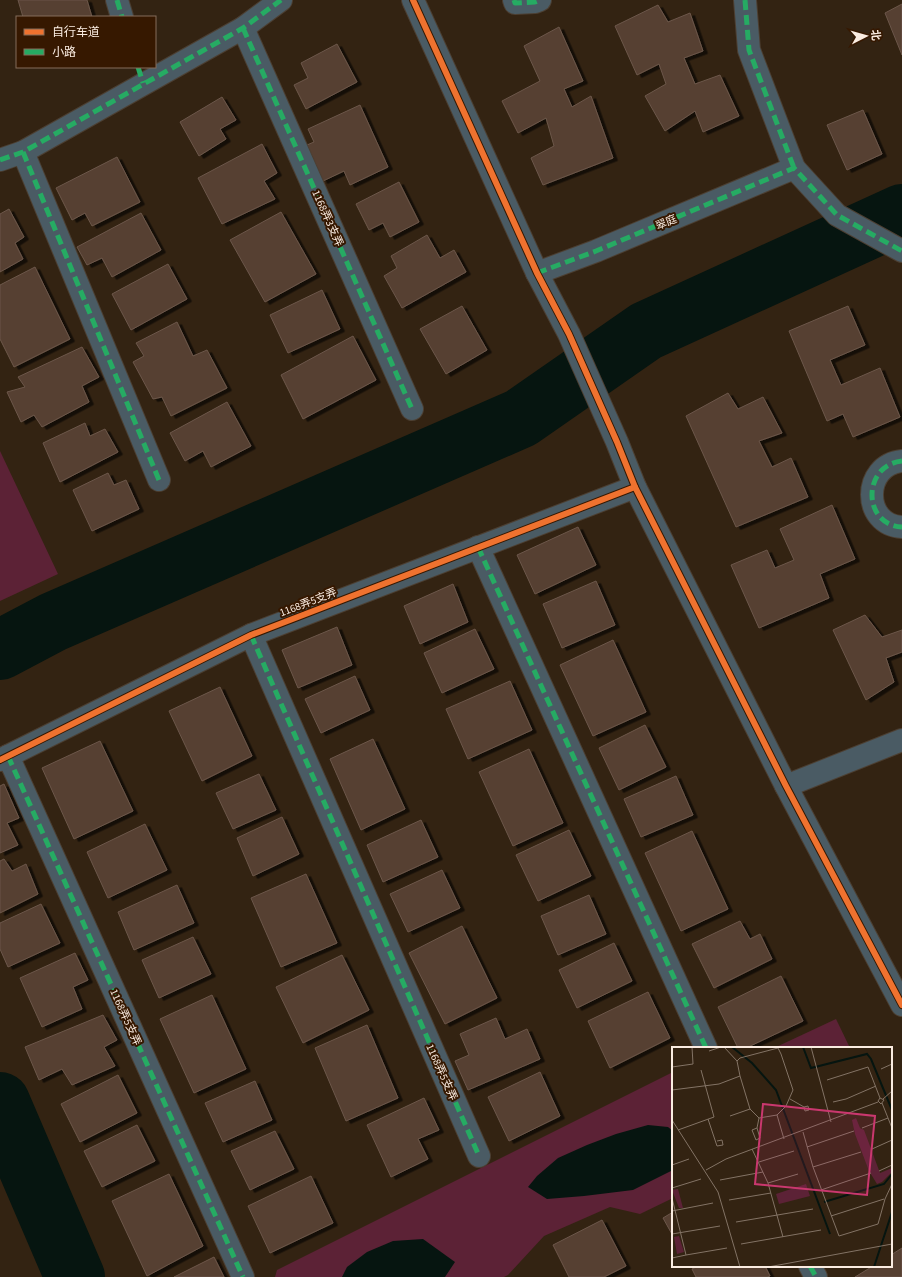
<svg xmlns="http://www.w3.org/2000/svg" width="902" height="1277" viewBox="0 0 902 1277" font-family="'Source Sans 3','Noto Sans SC',sans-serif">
<defs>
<filter id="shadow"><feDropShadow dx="4.5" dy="2.5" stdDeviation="0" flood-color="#0009"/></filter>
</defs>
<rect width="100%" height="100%" fill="#332312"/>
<g fill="#5c2236">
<polygon points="0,451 58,574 0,601"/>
<polygon points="836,1019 850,1048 774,1048"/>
<polygon points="673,1072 673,1198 640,1214 610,1207 544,1236 508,1275 504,1277 275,1277 277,1270"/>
</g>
<g fill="#061510">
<polygon points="648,1125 668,1127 673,1131 673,1170 633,1190 584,1196 547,1199 528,1187 537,1176 558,1158 587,1145 616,1134"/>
<polygon points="423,1239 455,1262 445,1277 342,1277 347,1267 367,1252 393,1241"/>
</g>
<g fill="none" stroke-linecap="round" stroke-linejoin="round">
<g stroke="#061510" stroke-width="60">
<polyline points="0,650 53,622 521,418 646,331 902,214"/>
<polyline points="0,1102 75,1277"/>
</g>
</g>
<g fill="#563f32" stroke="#6c574a" filter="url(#shadow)">
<polygon points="18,0 87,0 92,17 23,17"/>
<polygon points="902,4 902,55 885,13"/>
<polygon points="658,5 668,22 690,13 703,51 684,58 695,84 720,75 739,116 703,132 695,111 665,131 645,96 666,84 659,64 637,75 615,26"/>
<polygon points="559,27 583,81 564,89 572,107 591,96 613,158 543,185 531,158 554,146 546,118 518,133 502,101 540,81 524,46"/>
<polygon points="337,44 357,82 306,109 294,85 308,78 301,63"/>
<polygon points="222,97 236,120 220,129 226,139 199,156 180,122"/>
<polygon points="360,105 388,167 350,185 344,171 323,181 307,145 314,142 308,129"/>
<polygon points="863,110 882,154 847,170 827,125"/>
<polygon points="262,144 277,173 264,181 275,199 222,224 198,178"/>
<polygon points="117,157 140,202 92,226 85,213 72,220 56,188"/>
<polygon points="399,182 419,222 390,237 383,223 369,230 356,204"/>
<polygon points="9,209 24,237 15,243 23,259 0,272 0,214"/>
<polygon points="281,212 316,274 265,302 230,240"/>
<polygon points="141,213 161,250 112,277 102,258 87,265 77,247"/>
<polygon points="427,235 440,258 454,250 466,272 402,308 384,276 397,268 391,256"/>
<polygon points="168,264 187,299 131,330 112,294"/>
<polygon points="35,267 70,339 14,367 0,339 0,285"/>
<polygon points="322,290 340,329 288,353 270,315"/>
<polygon points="462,306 487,350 446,374 420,329"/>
<polygon points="848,306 865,345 830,360 841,385 880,368 900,417 853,437 843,414 827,421 789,331"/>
<polygon points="177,322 193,356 207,350 227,388 171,416 162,397 153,399 133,362 144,356 136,343"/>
<polygon points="353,336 376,380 303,419 281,375"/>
<polygon points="82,347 99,377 82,386 89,402 42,427 34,415 21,422 7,392 25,387 18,377"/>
<polygon points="728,393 738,409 763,397 782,433 759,441 772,467 791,458 808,497 736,527 686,416"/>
<polygon points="227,402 251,446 211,467 203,451 185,461 170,433"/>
<polygon points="85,423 90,436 105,429 118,452 60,482 43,443"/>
<polygon points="108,473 114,485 126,480 139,509 92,531 73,490"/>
<polygon points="832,505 855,559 820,574 829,598 759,628 731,565 767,550 775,568 794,560 780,529"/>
<polygon points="578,527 596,565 535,594 517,555"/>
<polygon points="596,581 615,625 562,648 543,604"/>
<polygon points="453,584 468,622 420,644 404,606"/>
<polygon points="865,615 882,637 902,630 902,652 886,658 894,682 866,700 833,630"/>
<polygon points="337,627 352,665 298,688 282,650"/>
<polygon points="475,629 494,669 442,693 424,653"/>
<polygon points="613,640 646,712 593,736 560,665"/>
<polygon points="355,676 370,710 321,733 305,699"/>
<polygon points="510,681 532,730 468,759 446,709"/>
<polygon points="220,687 252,756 202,781 169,711"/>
<polygon points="645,725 666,767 619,790 599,748"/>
<polygon points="373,739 405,809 361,830 330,759"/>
<polygon points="100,741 133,811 74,839 42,768"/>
<polygon points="529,749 563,823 513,846 479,772"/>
<polygon points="259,774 276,810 233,829 216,793"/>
<polygon points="676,776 693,815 641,837 624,799"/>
<polygon points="4,784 19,818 7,823 18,845 0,853 0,786"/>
<polygon points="282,817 299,854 253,876 237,838"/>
<polygon points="421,820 438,857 383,882 367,845"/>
<polygon points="145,824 167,870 108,898 87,852"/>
<polygon points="569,830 591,876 538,901 516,855"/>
<polygon points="692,831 728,909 681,931 645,853"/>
<polygon points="4,859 12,871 26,864 38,894 0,913 0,861"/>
<polygon points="442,870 460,908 408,932 390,894"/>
<polygon points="306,874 337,943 281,967 251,898"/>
<polygon points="177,885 194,923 134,950 118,912"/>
<polygon points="589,895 606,934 558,955 541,916"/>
<polygon points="41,904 60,943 8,967 0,949 0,923"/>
<polygon points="740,921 750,939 760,934 772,959 714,988 692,944"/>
<polygon points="462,926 497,998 445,1024 409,953"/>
<polygon points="193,937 211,974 159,998 142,960"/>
<polygon points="614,943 632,981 577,1008 559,970"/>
<polygon points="75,953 88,980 73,987 82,1009 42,1027 20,978"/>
<polygon points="342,955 369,1010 303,1043 276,987"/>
<polygon points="781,976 803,1021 746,1048 738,1048 718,1007"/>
<polygon points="648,992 670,1038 610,1068 588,1021"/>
<polygon points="212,995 246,1069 194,1093 160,1019"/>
<polygon points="103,1015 117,1040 104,1047 115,1066 72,1085 62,1069 39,1080 25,1047"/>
<polygon points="496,1018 505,1039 527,1029 540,1059 468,1090 455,1061 469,1055 460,1034"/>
<polygon points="367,1025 398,1098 346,1121 315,1048"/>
<polygon points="540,1072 560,1116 509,1141 488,1097"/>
<polygon points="118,1075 137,1113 80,1142 61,1104"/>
<polygon points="255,1081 272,1120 223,1142 205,1103"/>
<polygon points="424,1098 439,1130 418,1139 428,1159 391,1177 367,1125"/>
<polygon points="137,1125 155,1161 102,1187 84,1151"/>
<polygon points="275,1131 294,1169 250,1190 231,1151"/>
<polygon points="169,1174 203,1246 147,1276 112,1201"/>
<polygon points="311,1176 333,1223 270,1253 248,1206"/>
<polygon points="673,1212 673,1236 663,1218"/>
<polygon points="602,1220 626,1266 604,1277 569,1277 553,1245"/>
<polygon points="902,1248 902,1277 855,1277 873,1266 891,1266 891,1255"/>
<polygon points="214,1257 224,1277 174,1277"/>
<polygon points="698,1266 765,1266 770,1276 767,1277 696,1277 692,1269"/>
</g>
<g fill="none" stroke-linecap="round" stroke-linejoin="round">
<defs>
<g id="minor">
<polyline points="117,0 122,17"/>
<polyline points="413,0 537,273 569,334 617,442 635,487 786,786 902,1005"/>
<polyline points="514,0 515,3 535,2 540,0"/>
<polyline points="745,0 749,50 794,168"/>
<polyline points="243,28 412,409"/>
<polyline points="23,152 159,480"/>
<polyline points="0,160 23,152 243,28 281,0"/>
<polyline points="537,273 596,251 794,168 837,215 902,251"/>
<path d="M902,461C862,465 862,525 902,527"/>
<polyline points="478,547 706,1048"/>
<polyline points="251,635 479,1156"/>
<polyline points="8,756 243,1277"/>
<polyline points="0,760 251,635 635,487"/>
<polyline points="786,786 902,740"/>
<polyline points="810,1266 816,1277"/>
</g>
</defs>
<use href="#minor" stroke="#4c3f32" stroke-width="24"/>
<use href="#minor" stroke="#4a5b64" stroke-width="22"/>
<g stroke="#26ab63" stroke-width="5" stroke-dasharray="10 5" stroke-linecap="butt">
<polyline points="117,0 122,17"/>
<polyline points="514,0 515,3 535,2 540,0"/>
<polyline points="745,0 749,50 794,168"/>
<polyline points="243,28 412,409"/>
<polyline points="138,67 143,83"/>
<polyline points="23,152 159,480"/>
<polyline points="0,160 23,152 243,28 281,0"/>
<polyline points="537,273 596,251 794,168 837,215 902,251"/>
<path d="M902,461C862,465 862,525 902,527"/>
<polyline points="478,547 706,1048"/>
<polyline points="251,635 479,1156"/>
<polyline points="8,756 243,1277"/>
<polyline points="810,1266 816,1277"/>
</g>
<defs>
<g id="cycleway">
<polyline points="413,0 537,273 569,334 617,442 635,487 786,786 902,1005"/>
<polyline points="0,760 251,635 635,487"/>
</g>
</defs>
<use href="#cycleway" stroke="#361800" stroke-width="8"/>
<use href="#cycleway" stroke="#ef722f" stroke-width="6"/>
</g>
<g text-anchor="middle" stroke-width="4" stroke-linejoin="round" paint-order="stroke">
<g font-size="11" fill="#faece1" stroke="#361800">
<text transform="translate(328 218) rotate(66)" y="4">1168弄3支弄</text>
<text transform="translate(666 222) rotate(-23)" y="4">翠庭</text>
<text transform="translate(308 602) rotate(-21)" y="4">1168弄5支弄</text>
<text transform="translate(126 1017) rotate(66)" y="4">1168弄5支弄</text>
<text transform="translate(442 1072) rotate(66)" y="4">1168弄5支弄</text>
</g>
</g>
<g transform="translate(672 1047)">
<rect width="220" height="220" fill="#332312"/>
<path d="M184,71L188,81L192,83L208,126L220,121V125L210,135L205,137L197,124L183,87L180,73ZM134,137L138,149L107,157L104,147ZM6,142L11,161H7L0,143ZM7,189L12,205L5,207L2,190Z" fill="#5c2236"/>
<path fill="none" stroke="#061510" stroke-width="2" d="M60,0L80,16L104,43L158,187M131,0L139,21L195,7L199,12L220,63M152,155L212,137L220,127M202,220L220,165"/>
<path fill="none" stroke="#837365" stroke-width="1" d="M52,0L65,14M139,0L159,75M37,4L49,0M0,20L21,17L20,0M209,22L220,17M29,23L42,70M155,33L196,20L208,51L212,53L209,57L206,54L208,51M0,43L47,37L68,29M118,52L132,60L136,59L137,63L133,64L132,60M211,52L220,44M161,55L174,52L204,39M210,56L220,81M105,68L87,71L78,62L68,29L65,14L68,11L106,1L109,7L121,43L114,59L105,68L112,92M58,69L78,62M36,72L45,99L51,98L50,93L45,94M0,73L46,145L68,220M85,81L88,91L84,93L80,83L85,81L87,71M190,81L216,71M6,83L42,70M131,85L141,120L167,189L206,177L213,152L220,137M135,100L182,84M80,102L96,136L111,190M200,102L220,93M87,115L122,104M0,118L17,112M141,120L189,105M34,123L54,112L206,55M207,124L220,118M48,133L91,125M96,136L126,127M0,141L29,132M149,143L199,126M0,151L14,208L55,201M57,153L99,146M0,164L41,156M159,169L212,152M64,175L141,162M0,187L48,179M69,197L149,183M0,211L14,208M96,220L220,197"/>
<path fill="#ca386f" fill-opacity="0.15" stroke="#ca386f" stroke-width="2" d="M91,57L203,69L195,148L83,137Z"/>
<rect width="220" height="220" fill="none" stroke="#faece1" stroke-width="2"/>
</g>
<rect x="16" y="16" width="140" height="52" fill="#361800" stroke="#846d5a"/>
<rect x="24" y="29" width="20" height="6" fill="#ef722f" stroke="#846d5a"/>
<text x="52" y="36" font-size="12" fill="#faece1">自行车道</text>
<rect x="24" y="49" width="20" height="6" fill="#26ab63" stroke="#846d5a"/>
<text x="52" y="56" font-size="12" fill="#faece1">小路</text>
<g transform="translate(866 36) rotate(84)" stroke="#361800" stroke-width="3" paint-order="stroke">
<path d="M0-3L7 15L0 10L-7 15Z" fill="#faece1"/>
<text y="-6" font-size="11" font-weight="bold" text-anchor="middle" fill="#faece1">北</text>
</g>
</svg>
